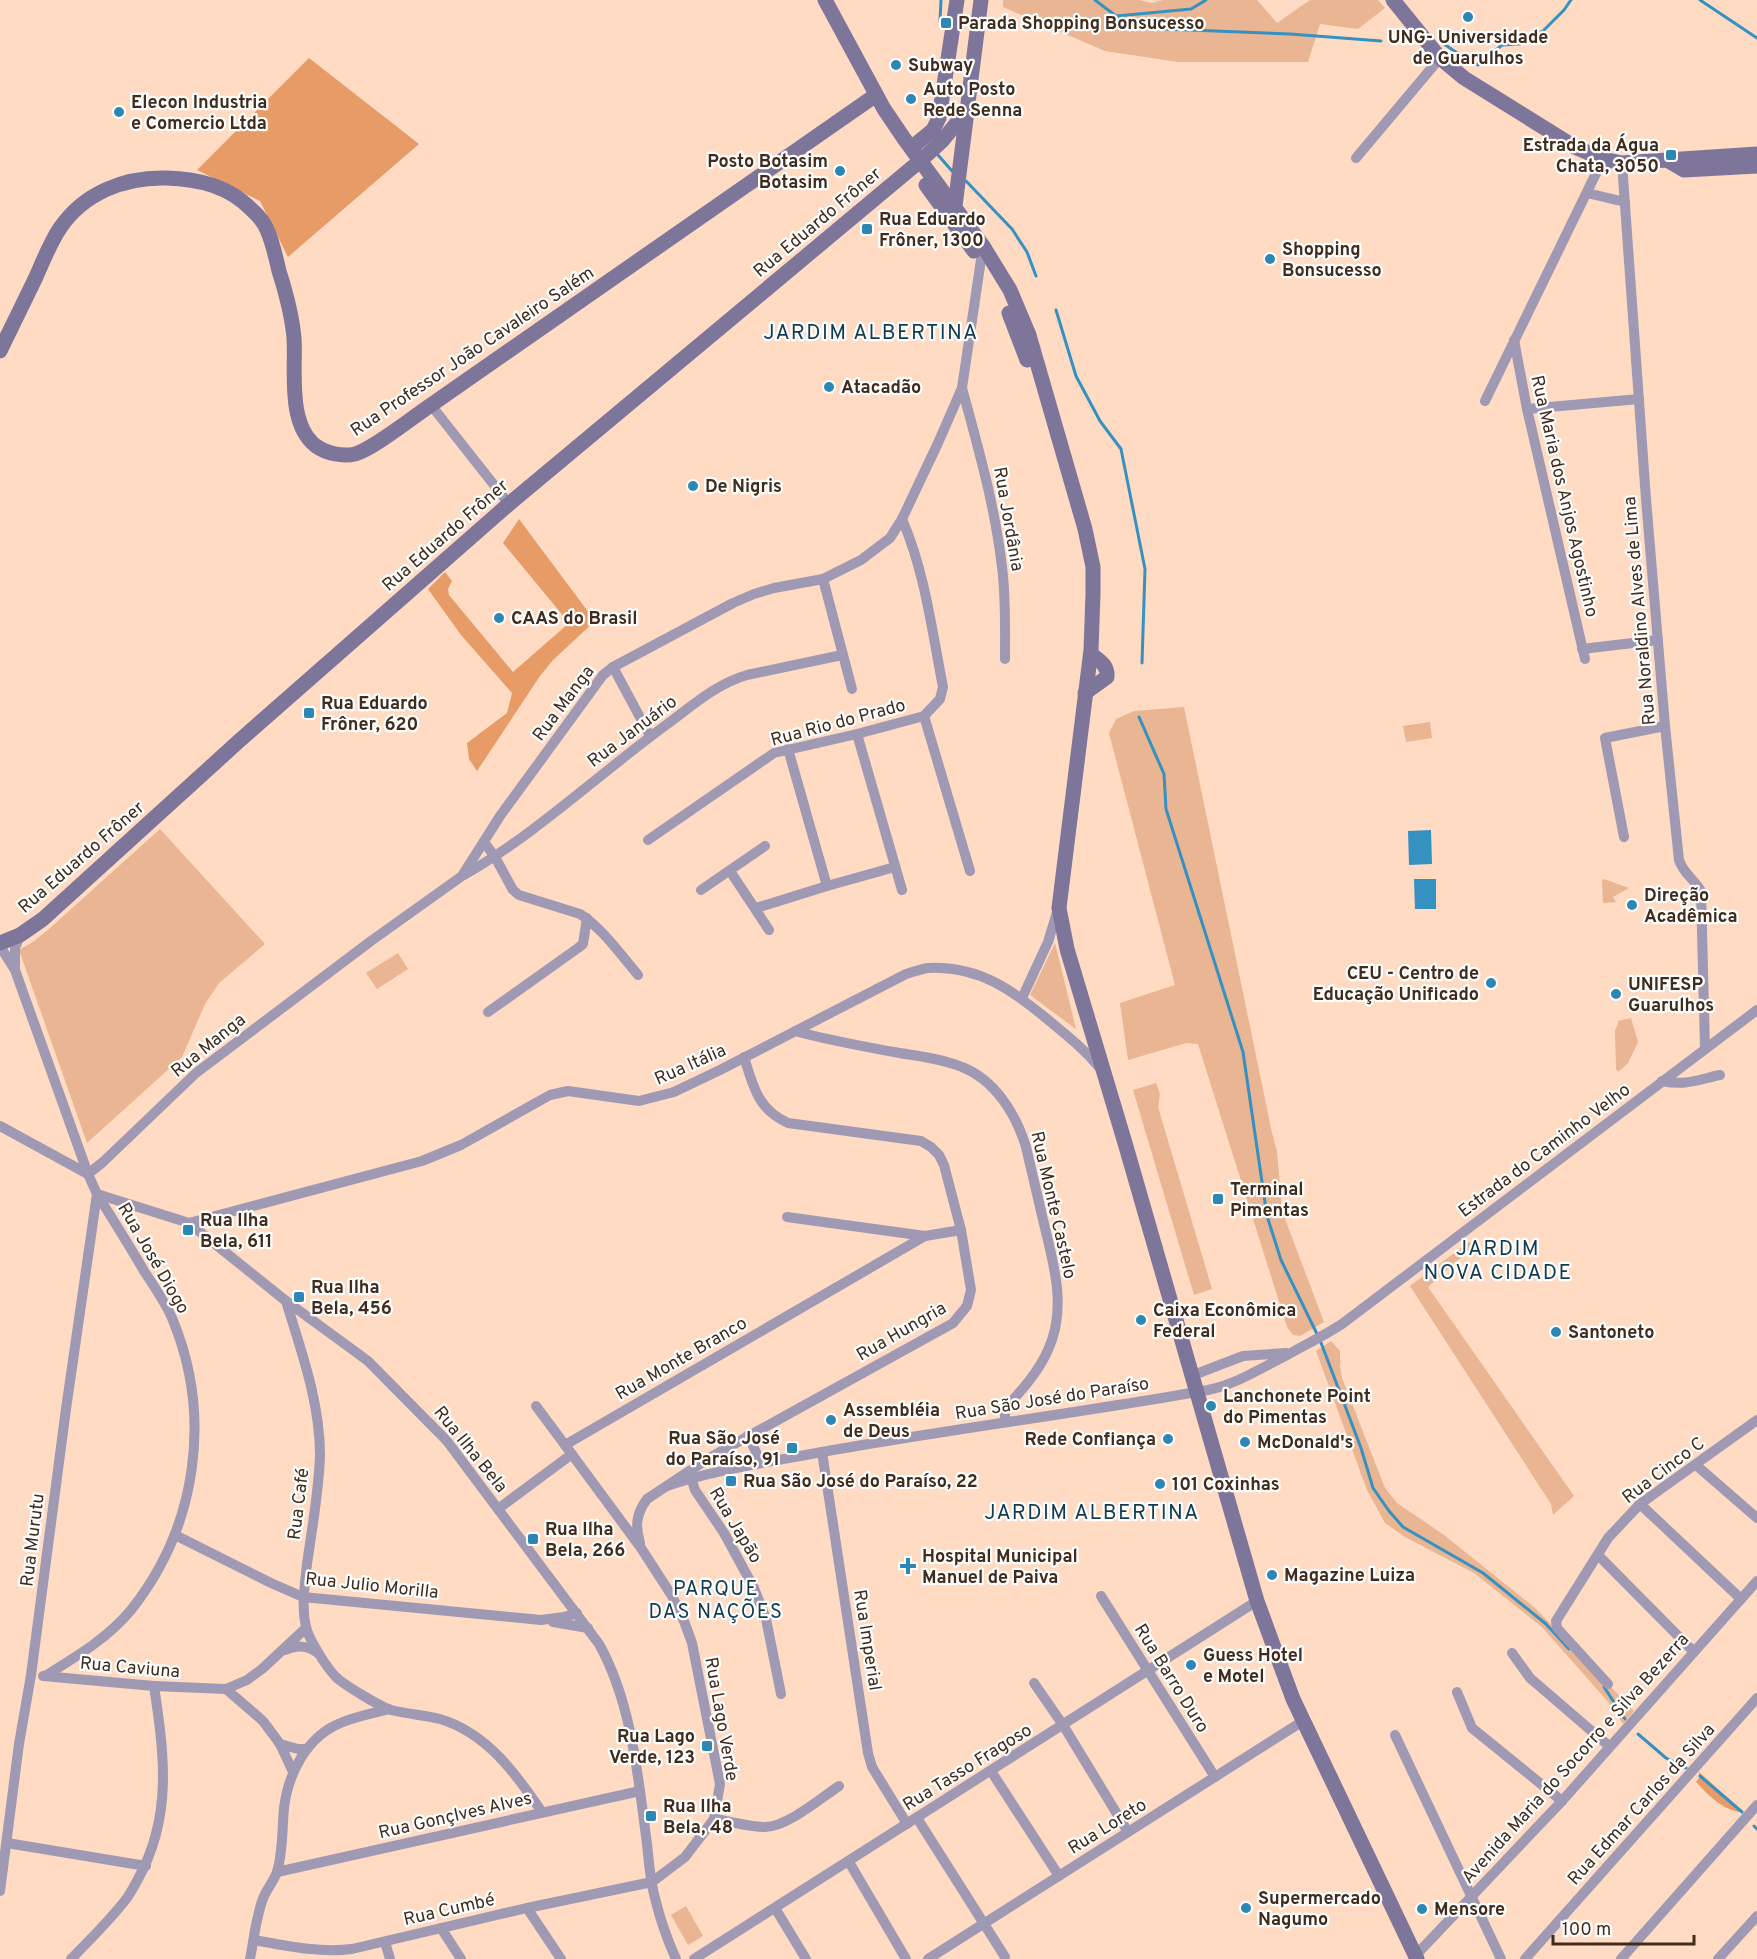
<svg xmlns="http://www.w3.org/2000/svg" width="1757" height="1959" viewBox="0 0 1757 1959" font-family="Overpass,sans-serif">
<rect width="100%" height="100%" fill="#ffdbc4"/>
<g fill="#e9b592">
<polygon points="1003,0 1139,0 1152,3 1163,0 1257,0 1277,23 1310,0 1378,0 1385,8 1358,29 1320,24 1308,62 1178,62 1105,51 1003,7"/>
<polygon points="1184,707 1272,1133 1277,1151 1282,1211 1324,1322 1300,1336 1293,1335 1287,1327 1198,1044 1186,1043 1128,1060 1120,1003 1175,985 1109,733 1116,719 1134,711"/>
<polygon points="1430,722 1432,738 1406,742 1403,726"/>
<polygon points="160,829 265,944 219,983 205,1004 182,1057 87,1143 19,950 33,942 49,929"/>
<polygon points="1604,879 1629,888 1613,897 1616,902 1603,903 1602,881"/>
<polygon points="1055,943 1076,1029 1030,995"/>
<polygon points="398,953 408,969 377,989 366,973"/>
<polygon points="1631,1018 1638,1042 1628,1063 1618,1072 1616,1069 1615,1030 1618,1024 1618,1021"/>
<polygon points="1156,1083 1160,1094 1158,1107 1212,1289 1194,1295 1133,1090"/>
<polygon points="1469,1242 1475,1245 1428,1287 1574,1496 1553,1515 1551,1504 1410,1286"/>
<polygon points="1331,1341 1340,1351 1340,1365 1342,1378 1385,1488 1397,1503 1444,1535 1535,1608 1634,1711 1623,1724 1609,1703 1542,1627 1474,1573 1405,1537 1385,1523 1367,1490 1316,1351"/>
<polygon points="686,1906 703,1936 688,1945 671,1915"/>
</g>
<g fill="#e79c68">
<polygon points="309,58 419,144 288,257 260,201 197,170"/>
<polygon points="519,519 595,621 553,660 540,676 477,771 469,759 467,743 507,713 512,693 461,635 428,589 445,572 452,581 448,589 449,595 513,672 569,623 503,543"/>
<path d="M1699,1772L1738,1807L1740,1809L1739,1812C1722,1809 1707,1794 1696,1782L1699,1778Z"/>
</g>
<g fill="#3491c2">
<polygon points="1431,830 1432,864 1409,865 1408,831"/>
<polygon points="1414,879 1436,879 1436,909 1415,909"/>
</g>
<g fill="none" stroke-linecap="round" stroke-linejoin="round">
<g stroke="#3491c2" stroke-width="3">
<polyline points="1095,0 1116,16 1140,28 1290,34 1381,41"/>
<polyline points="1700,0 1757,38"/>
<polyline points="1117,16 1191,9 1206,0"/>
<polyline points="940,21 941,0"/>
<polyline points="1444,44 1466,59 1478,65 1502,45 1520,44 1543,31 1564,10 1571,0"/>
<polyline points="938,155 952,171"/>
<polyline points="966,181 1012,229 1027,252 1036,276"/>
<polyline points="1056,310 1076,376 1100,421 1121,449 1145,569 1142,663"/>
<polyline points="1139,717 1164,774 1166,809 1243,1052 1267,1216 1281,1260 1317,1334"/>
<polyline points="1320,1340 1361,1448 1373,1488 1389,1511 1403,1527 1483,1573 1546,1624 1569,1649"/>
<polyline points="1604,1687 1625,1719"/>
<polyline points="1638,1734 1666,1758 1686,1768"/>
<polyline points="1700,1776 1742,1812"/>
<polyline points="1754,1826 1757,1829"/>
</g>
<g stroke="#9f99b3" stroke-width="10">
<polyline points="1356,158 1440,58"/>
<path d="M1622,163L1646,499L1665,726L1679,860C1683,873 1694,879 1701,891L1705,1048"/>
<polyline points="1587,193 1625,202"/>
<polyline points="1514,340 1527,409 1585,659"/>
<path d="M962,388C978,447 995,506 1002,567C1006,597 1005,628 1005,659"/>
<polyline points="1485,401 1603,159"/>
<polyline points="431,405 509,504"/>
<polyline points="1527,409 1639,399"/>
<polyline points="823,579 852,689"/>
<polyline points="1582,649 1658,640"/>
<polyline points="613,667 650,736"/>
<polyline points="924,716 970,871"/>
<polyline points="857,734 902,890"/>
<polyline points="788,749 827,886"/>
<polyline points="1624,837 1605,738 1665,726"/>
<path d="M648,840L774,753L857,734L924,716L940,699L943,687C932,631 925,572 902,519"/>
<path d="M484,842L495,857L513,890L519,895L580,914C603,929 620,954 638,975"/>
<polyline points="730,871 769,930"/>
<path d="M464,875C536,834 599,774 666,725C692,706 716,684 747,675L842,655"/>
<polyline points="701,890 765,846"/>
<polyline points="756,908 827,886 895,867"/>
<path d="M0,946L15,970L88,1174L97,1194L189,1223L286,1301L368,1361L447,1441L599,1644C632,1703 638,1777 647,1844C649,1862 650,1881 655,1898C660,1919 667,1939 676,1959"/>
<polyline points="15,969 15,948 20,935"/>
<polyline points="1022,998 1048,942 1058,909"/>
<polyline points="488,1012 578,948 583,944 587,918"/>
<path d="M795,1031C827,1040 861,1046 894,1052C916,1056 941,1058 962,1067C995,1080 1016,1114 1026,1147C1032,1172 1038,1198 1044,1224C1054,1265 1067,1309 1048,1350C1038,1373 1020,1392 1004,1410L1006,1422"/>
<path d="M1662,1081C1685,1086 1697,1080 1720,1075"/>
<polyline points="0,1126 88,1174"/>
<polyline points="88,1174 103,1162 196,1073 371,941 462,876 500,816 603,675 613,667 733,603 754,594 774,588 823,579 861,560 890,538 902,519 938,443 962,388 983,246"/>
<polyline points="787,1217 925,1236 961,1230"/>
<path d="M189,1223L422,1161L461,1145L550,1095L568,1091L639,1101L674,1092L720,1070L906,974C913,972 921,969 928,968C980,965 1015,992 1052,1023C1069,1037 1085,1050 1099,1067"/>
<path d="M286,1301C301,1351 320,1402 320,1455C319,1491 312,1528 307,1564C305,1585 301,1606 306,1627C309,1640 327,1668 336,1677C344,1685 381,1707 391,1710C407,1714 424,1715 440,1719C487,1733 516,1774 542,1812"/>
<polyline points="1191,1376 1243,1356 1286,1353"/>
<polyline points="536,1406 565,1445"/>
<polyline points="748,1435 761,1463"/>
<polyline points="822,1452 868,1753 872,1767 907,1824"/>
<polyline points="1696,1465 1757,1518"/>
<polyline points="691,1478 695,1490 724,1533 754,1588 766,1619 781,1694"/>
<path d="M667,1486C717,1469 770,1462 822,1452C950,1429 1080,1413 1208,1390C1237,1384 1263,1367 1289,1354C1307,1344 1325,1335 1342,1324L1757,1010"/>
<polyline points="1640,1504 1741,1599"/>
<polyline points="498,1509 572,1454"/>
<polyline points="175,1535 271,1583 303,1597 541,1620 564,1617 577,1613"/>
<path d="M640,1543C635,1526 636,1514 647,1499L709,1458L953,1323L967,1306L971,1290L961,1230L944,1165L939,1155L931,1147L921,1141L788,1123C758,1110 753,1086 744,1057"/>
<polyline points="1598,1555 1694,1652"/>
<polyline points="1101,1596 1215,1777"/>
<polyline points="553,1622 588,1628"/>
<path d="M285,1650C298,1645 306,1645 318,1653"/>
<polyline points="1512,1653 1530,1678 1609,1746"/>
<polyline points="43,1676 154,1686 226,1689 247,1680 262,1669 306,1628"/>
<path d="M45,1676C76,1657 108,1638 131,1610C197,1527 213,1416 172,1318C165,1302 154,1286 144,1271C129,1245 113,1220 97,1194"/>
<polyline points="1034,1683 1063,1725 1128,1832"/>
<polyline points="1608,1684 1557,1628 1556,1621 1608,1538 1640,1504 1757,1420"/>
<polyline points="226,1689 263,1721 280,1744 293,1772"/>
<polyline points="1457,1692 1472,1728 1562,1801"/>
<polyline points="1395,1735 1501,1959"/>
<polyline points="280,1744 298,1749 307,1749"/>
<polyline points="991,1771 1059,1876"/>
<polyline points="917,1818 1005,1957"/>
<path d="M714,1819C730,1821 748,1827 765,1827C787,1827 821,1798 839,1786"/>
<polyline points="7,1843 146,1866"/>
<polyline points="849,1862 906,1959"/>
<polyline points="277,1872 640,1791"/>
<polyline points="0,1891 19,1744 31,1675 66,1409 97,1194"/>
<polyline points="527,1908 561,1959"/>
<polyline points="775,1908 806,1959"/>
<polyline points="441,1928 461,1959"/>
<path d="M254,1940C287,1946 319,1953 352,1949L527,1908L652,1882L685,1857L714,1819L720,1784L692,1643L684,1621L672,1596L641,1548L565,1445L925,1236"/>
<polyline points="385,1942 390,1959"/>
<polyline points="1416,1955 1562,1801 1757,1581"/>
<path d="M71,1959C90,1940 110,1920 127,1898C131,1892 135,1885 138,1879C173,1816 164,1753 154,1686"/>
<path d="M250,1959C254,1939 256,1915 264,1896C268,1888 274,1880 277,1872C283,1852 282,1829 284,1808C288,1775 305,1740 336,1725C352,1717 371,1714 389,1709"/>
<polyline points="694,1959 1257,1601"/>
<polyline points="928,1959 1303,1721"/>
<polyline points="1525,1959 1757,1698"/>
<polyline points="1621,1959 1757,1805"/>
<polyline points="1718,1959 1757,1916"/>
</g>
<g stroke="#7e759a" stroke-width="15">
<polyline points="825,0 884,109 905,140 983,246 1010,290 1029,335 1085,529 1093,567 1093,594 1091,650 1059,908 1067,949 1125,1143 1257,1601 1293,1699 1417,1959"/>
<polyline points="1393,0 1440,58 1464,78 1575,147 1603,159 1622,163 1757,154"/>
<polyline points="911,148 933,130 939,118 957,0"/>
<polyline points="1667,160 1684,170 1757,166"/>
<polyline points="926,185 974,251"/>
<polyline points="955,206 981,0"/>
<polyline points="1009,313 1027,360"/>
<path d="M0,351C12,326 24,302 36,277C43,261 50,243 60,228C84,193 124,177 166,178C199,179 229,186 252,210C259,216 265,224 268,232C273,244 276,258 279,271C286,293 292,315 294,338C296,370 287,424 316,446C326,453 342,457 355,454C373,449 413,417 431,405L876,95"/>
<path d="M1085,693L1107,677C1108,665 1100,661 1091,654"/>
<polyline points="0,943 20,935 43,919 239,741 509,504 920,161 942,141 965,113"/>
</g>
</g>
<g fill="#2d87b5" stroke="#fff" stroke-width="2">
<circle cx="1468" cy="17" r="6"/>
<rect x="940" y="17" width="12" height="12" rx="3"/>
<circle cx="896" cy="65" r="6"/>
<circle cx="911" cy="99" r="6"/>
<circle cx="119" cy="112" r="6"/>
<rect x="1665" y="149" width="12" height="12" rx="3"/>
<circle cx="840" cy="171" r="6"/>
<rect x="861" y="223" width="12" height="12" rx="3"/>
<circle cx="1270" cy="259" r="6"/>
<circle cx="829" cy="387" r="6"/>
<circle cx="693" cy="486" r="6"/>
<circle cx="499" cy="618" r="6"/>
<rect x="303" y="707" width="12" height="12" rx="3"/>
<circle cx="1632" cy="905" r="6"/>
<circle cx="1491" cy="983" r="6"/>
<circle cx="1616" cy="994" r="6"/>
<rect x="1212" y="1193" width="12" height="12" rx="3"/>
<rect x="182" y="1224" width="12" height="12" rx="3"/>
<rect x="293" y="1291" width="12" height="12" rx="3"/>
<circle cx="1141" cy="1320" r="6"/>
<circle cx="1556" cy="1332" r="6"/>
<circle cx="1211" cy="1406" r="6"/>
<circle cx="831" cy="1420" r="6"/>
<circle cx="1168" cy="1439" r="6"/>
<circle cx="1245" cy="1442" r="6"/>
<rect x="786" y="1442" width="12" height="12" rx="3"/>
<rect x="725" y="1475" width="12" height="12" rx="3"/>
<circle cx="1160" cy="1484" r="6"/>
<rect x="527" y="1533" width="12" height="12" rx="3"/>
<path d="M905 1557h6v6h6v6h-6v6h-6v-6h-6v-6h6z"/>
<circle cx="1272" cy="1575" r="6"/>
<circle cx="1191" cy="1665" r="6"/>
<rect x="701" y="1740" width="12" height="12" rx="3"/>
<rect x="645" y="1810" width="12" height="12" rx="3"/>
<circle cx="1246" cy="1908" r="6"/>
<circle cx="1422" cy="1909" r="6"/>
</g>
<g text-anchor="middle" stroke-width="4.5" stroke-linejoin="round" paint-order="stroke">
<g font-size="18" font-weight="bold" fill="#412b1c" stroke="#fff" text-anchor="start">
<text x="958" y="29">Parada Shopping Bonsucesso</text>
<text x="1468" y="43" text-anchor="middle">UNG- Universidade<tspan x="1468" dy="21">de Guarulhos</tspan></text>
<text x="908" y="71">Subway</text>
<text x="923" y="95">Auto Posto<tspan x="923" dy="21">Rede Senna</tspan></text>
<text x="131" y="108">Elecon Industria<tspan x="131" dy="21">e Comercio Ltda</tspan></text>
<text x="1659" y="151" text-anchor="end">Estrada da Água<tspan x="1659" dy="21">Chata, 3050</tspan></text>
<text x="828" y="167" text-anchor="end">Posto Botasim<tspan x="828" dy="21">Botasim</tspan></text>
<text x="879" y="225">Rua Eduardo<tspan x="879" dy="21">Frôner, 1300</tspan></text>
<text x="1282" y="255">Shopping<tspan x="1282" dy="21">Bonsucesso</tspan></text>
<text x="841" y="393">Atacadão</text>
<text x="705" y="492">De Nigris</text>
<text x="511" y="624">CAAS do Brasil</text>
<text x="321" y="709">Rua Eduardo<tspan x="321" dy="21">Frôner, 620</tspan></text>
<text x="1644" y="901">Direção<tspan x="1644" dy="21">Acadêmica</tspan></text>
<text x="1479" y="979" text-anchor="end">CEU - Centro de<tspan x="1479" dy="21">Educação Unificado</tspan></text>
<text x="1628" y="990">UNIFESP<tspan x="1628" dy="21">Guarulhos</tspan></text>
<text x="1230" y="1195">Terminal<tspan x="1230" dy="21">Pimentas</tspan></text>
<text x="200" y="1226">Rua Ilha<tspan x="200" dy="21">Bela, 611</tspan></text>
<text x="311" y="1293">Rua Ilha<tspan x="311" dy="21">Bela, 456</tspan></text>
<text x="1153" y="1316">Caixa Econômica<tspan x="1153" dy="21">Federal</tspan></text>
<text x="1568" y="1338">Santoneto</text>
<text x="1223" y="1402">Lanchonete Point<tspan x="1223" dy="21">do Pimentas</tspan></text>
<text x="843" y="1416">Assembléia<tspan x="843" dy="21">de Deus</tspan></text>
<text x="780" y="1444" text-anchor="end">Rua São José<tspan x="780" dy="21">do Paraíso, 91</tspan></text>
<text x="1156" y="1445" text-anchor="end">Rede Confiança</text>
<text x="1257" y="1448">McDonald's</text>
<text x="743" y="1487">Rua São José do Paraíso, 22</text>
<text x="1172" y="1490">101 Coxinhas</text>
<text x="545" y="1535">Rua Ilha<tspan x="545" dy="21">Bela, 266</tspan></text>
<text x="922" y="1562">Hospital Municipal<tspan x="922" dy="21">Manuel de Paiva</tspan></text>
<text x="1284" y="1581">Magazine Luiza</text>
<text x="1203" y="1661">Guess Hotel<tspan x="1203" dy="21">e Motel</tspan></text>
<text x="695" y="1742" text-anchor="end">Rua Lago<tspan x="695" dy="21">Verde, 123</tspan></text>
<text x="663" y="1812">Rua Ilha<tspan x="663" dy="21">Bela, 48</tspan></text>
<text x="1258" y="1904">Supermercado<tspan x="1258" dy="21">Nagumo</tspan></text>
<text x="1434" y="1915">Mensore</text>
</g>
<g font-size="18" fill="#412b1c" stroke="#fff">
<text transform="translate(817 222) rotate(-40)" y="6">Rua Eduardo Frôner</text>
<text transform="translate(472 351) rotate(-34)" y="6">Rua Professor João Cavaleiro Salém</text>
<text transform="translate(1565 496) rotate(77)" y="6">Rua Maria dos Anjos Agostinho</text>
<text transform="translate(1009 519) rotate(80)" y="6">Rua Jordânia</text>
<text transform="translate(445 535) rotate(-41)" y="6">Rua Eduardo Frôner</text>
<text transform="translate(1639 611) rotate(-95)" y="6">Rua Noraldino Alves de Lima</text>
<text transform="translate(563 703) rotate(-53)" y="6">Rua Manga</text>
<text transform="translate(838 722) rotate(-15)" y="6">Rua Rio do Prado</text>
<text transform="translate(632 731) rotate(-37)" y="6">Rua Januário</text>
<text transform="translate(81 857) rotate(-41)" y="6">Rua Eduardo Frôner</text>
<text transform="translate(208 1045) rotate(-39)" y="6">Rua Manga</text>
<text transform="translate(690 1064) rotate(-24)" y="6">Rua Itália</text>
<text transform="translate(1544 1150) rotate(-37)" y="6">Estrada do Caminho Velho</text>
<text transform="translate(1054 1205) rotate(77)" y="6">Rua Monte Castelo</text>
<text transform="translate(154 1258) rotate(60)" y="6">Rua José Diogo</text>
<text transform="translate(901 1331) rotate(-30)" y="6">Rua Hungria</text>
<text transform="translate(681 1358) rotate(-30)" y="6">Rua Monte Branco</text>
<text transform="translate(1052 1398) rotate(-9)" y="6">Rua São José do Paraíso</text>
<text transform="translate(471 1449) rotate(51)" y="6">Rua Ilha Bela</text>
<text transform="translate(1663 1470) rotate(-37)" y="6">Rua Cinco C</text>
<text transform="translate(298 1504) rotate(-83)" y="6">Rua Café</text>
<text transform="translate(736 1525) rotate(59)" y="6">Rua Japão</text>
<text transform="translate(32 1540) rotate(-83)" y="6">Rua Murutu</text>
<text transform="translate(372 1585) rotate(6)" y="6">Rua Julio Morilla</text>
<text transform="translate(868 1640) rotate(81)" y="6">Rua Imperial</text>
<text transform="translate(130 1667) rotate(5)" y="6">Rua Caviuna</text>
<text transform="translate(1172 1678) rotate(58)" y="6">Rua Barro Duro</text>
<text transform="translate(722 1719) rotate(80)" y="6">Rua Lago Verde</text>
<text transform="translate(1575 1758) rotate(-48)" y="6">Avenida Maria do Socorro e Silva Bezerra</text>
<text transform="translate(967 1767) rotate(-32)" y="6">Rua Tasso Fragoso</text>
<text transform="translate(1641 1804) rotate(-48)" y="6">Rua Edmar Carlos da Silva</text>
<text transform="translate(455 1815) rotate(-13)" y="6">Rua Gonçlves Alves</text>
<text transform="translate(1107 1826) rotate(-32)" y="6">Rua Loreto</text>
<text transform="translate(449 1909) rotate(-13)" y="6">Rua Cumbé</text>
</g>
<g font-size="20" letter-spacing="1.5" fill="#103b51" stroke="#fff">
<text x="716" y="1595">PARQUE<tspan x="716" dy="23">DAS NAÇÕES</tspan></text>
</g>
<g font-size="21" letter-spacing="1.5" fill="#103b51" stroke="#fff">
<text x="871" y="339">JARDIM ALBERTINA</text>
<text x="1498" y="1255">JARDIM<tspan x="1498" dy="24">NOVA CIDADE</tspan></text>
<text x="1092" y="1519">JARDIM ALBERTINA</text>
</g>
</g>
<path d="M1553 1935v9h141v-9" fill="none" stroke="#412b1c" stroke-width="3"/>
<text x="1562" y="1935" font-size="18" fill="#412b1c" stroke="#ffffff" stroke-width="4.5" paint-order="stroke">100 m</text>
</svg>
